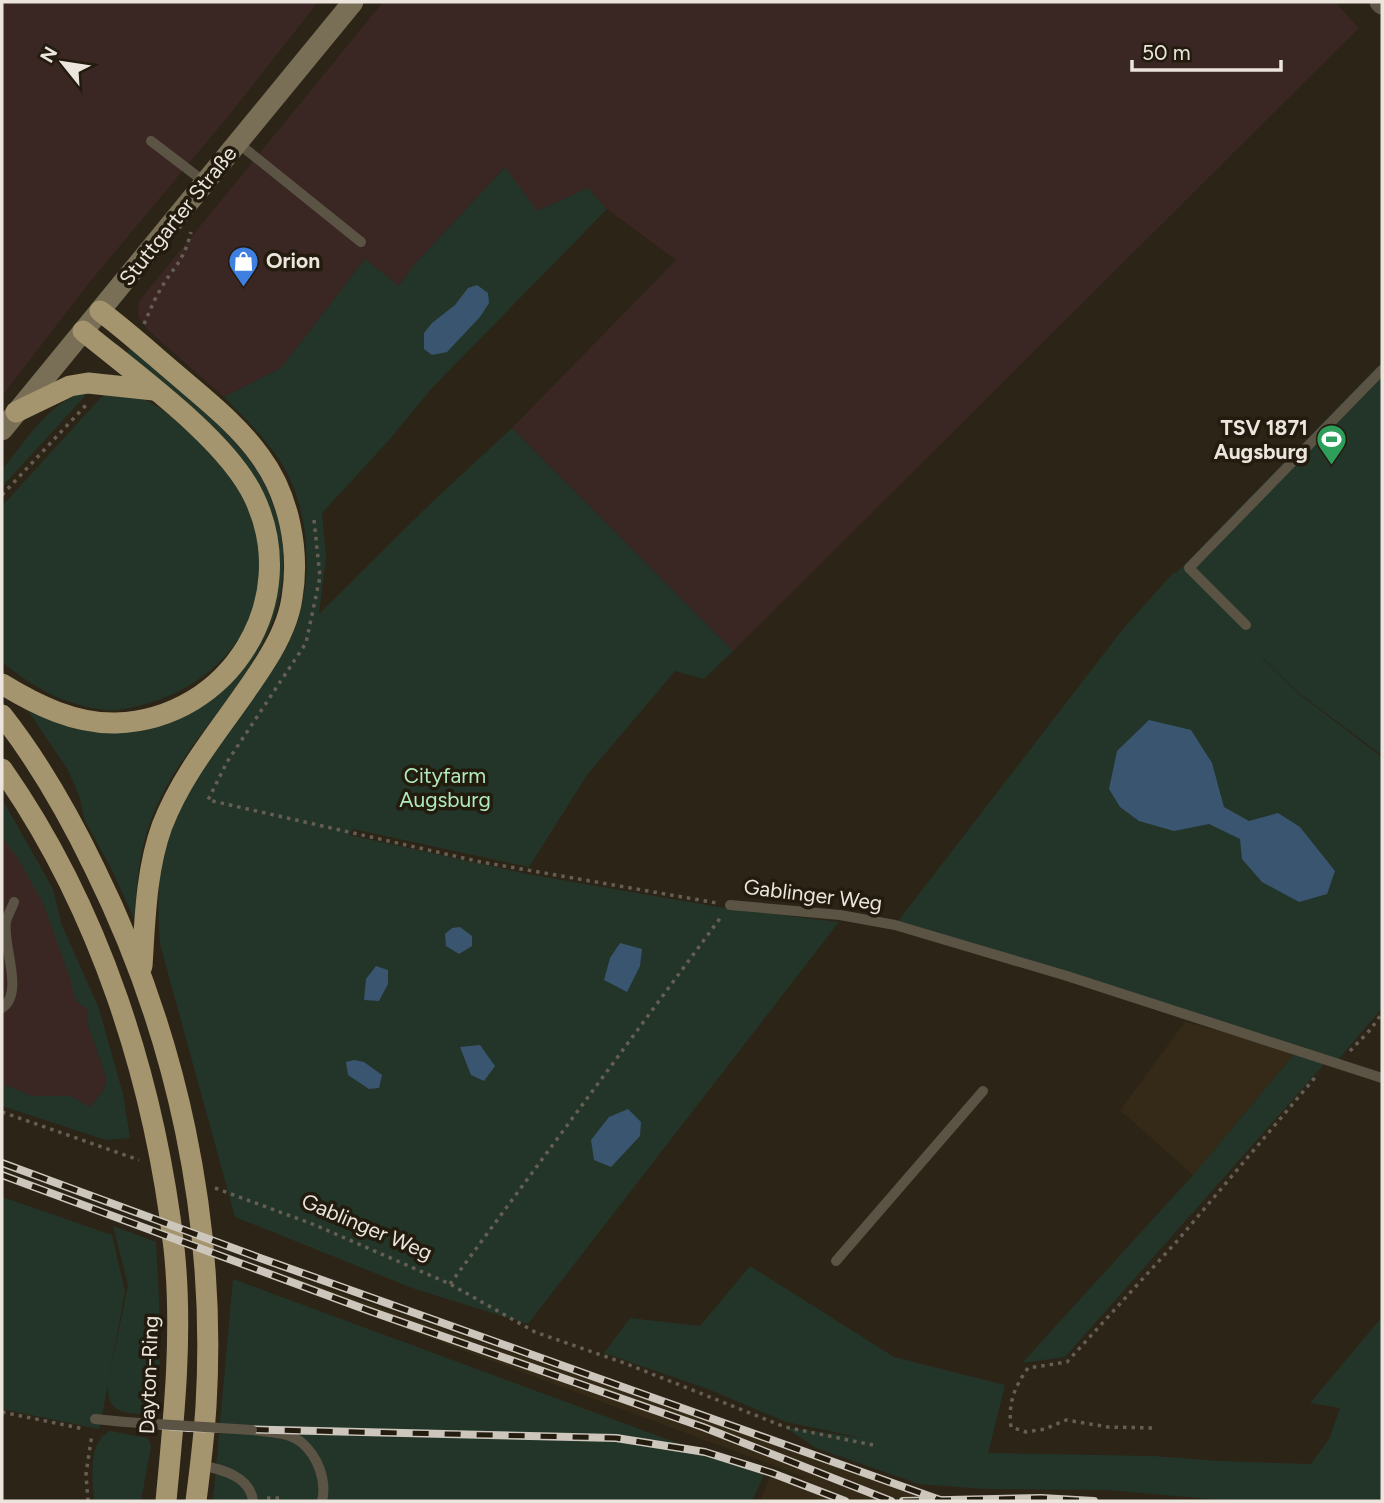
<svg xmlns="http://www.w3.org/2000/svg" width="1384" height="1503" viewBox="0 0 1384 1503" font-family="Figtree,sans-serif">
<rect width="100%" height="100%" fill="#2c2417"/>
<g fill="#3a2723">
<polygon points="2,2 318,2 230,114 89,283 2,396"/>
<polygon points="383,2 1335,2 1359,28 733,651 512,428 676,260 607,209 588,188 537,211 504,168 414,265 399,286 365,259 281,368 224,397 148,330 138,316 139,301"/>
<polygon points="2,799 53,889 61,923 99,1009 88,1025 107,1080 103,1091 90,1107 70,1096 32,1096 2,1084"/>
</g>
<g fill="#352a17">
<polygon points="1185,1022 1296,1052 1193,1175 1120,1110"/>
<polygon points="247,1261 855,1472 966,1501 1048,1501 760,1501 770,1476 807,1478 244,1269"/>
</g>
<g fill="#233528">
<path d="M505,167L537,211L588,188L607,209L431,389L390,439L322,513L326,558L319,614L430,504L512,428L733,651L704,679L675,671L587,775L529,867L353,829L349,835L527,874L724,908L839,922L528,1324L412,1288L235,1217L160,944C157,904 157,862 172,824C194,770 234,729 265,681C273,668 283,654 290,640C315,589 312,509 280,461C264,437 244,417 224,397L281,368L365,259L399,286L414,265Z"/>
<path d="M131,347C172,384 221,419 253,465C270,489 280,519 283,548C291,654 202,713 160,799C141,837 135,881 136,923L112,870L84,819L80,798L68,770L28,711L55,721L115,731L244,666L276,535L269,508L261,489L126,353Z"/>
<polygon points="1382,362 1382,755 1299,693 1233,629 1299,694 1382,757 1382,1008 1338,1060 895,925 1123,629 1174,572 1176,573"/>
<path d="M86,392L84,397L2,487V470C25,442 49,401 86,392Z"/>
<path d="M106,392C116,393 128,394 138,397C164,406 199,438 217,459C224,469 234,478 240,488C245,497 261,544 261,554C265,627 216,683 149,703C135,707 121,711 107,710C66,706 32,687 2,662V506Z"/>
<polygon points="2,799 53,889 61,923 99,1009 123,1094 130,1138 106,1140 2,1106 2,1084 32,1096 70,1096 90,1107 103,1091 107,1080 88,1025 87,1009 76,1001 68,972 43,903 17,857 2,837"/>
<polygon points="1296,1052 1326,1062 1065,1357 1022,1363 1193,1175"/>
<path d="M2,1197L112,1235L125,1291L109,1379L128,1285L113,1226L156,1242C159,1300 164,1358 155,1415C130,1413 106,1417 108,1385L99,1429L2,1409Z"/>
<polygon points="750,1266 894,1357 1005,1385 988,1453 1153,1456 1220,1461 1311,1464 1329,1439 1340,1408 1310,1403 1382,1317 1382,1501 1233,1501 1106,1490 985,1489 919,1484 816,1448 785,1427 863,1438 786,1422 708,1389 604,1353 630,1318 700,1326"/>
<polygon points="233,1279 764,1475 752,1501 213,1501"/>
<path d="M110,1431L148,1438L151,1446L141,1501H94C93,1479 87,1442 110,1431Z"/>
</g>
<g fill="#3a5570">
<polygon points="477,285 488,293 489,303 480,317 447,352 432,355 424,349 424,333 432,323 455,305 468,288"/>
<polygon points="1149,720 1191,730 1212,763 1224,807 1249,821 1278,813 1300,827 1335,871 1327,894 1299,902 1262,882 1242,859 1240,839 1209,824 1174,831 1139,821 1120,807 1109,789 1117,751"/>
<polygon points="460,927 472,936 472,946 459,954 446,946 445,934 452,928"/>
<polygon points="620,943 642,949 640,966 627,992 604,980 610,958"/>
<polygon points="376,966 388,970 388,984 379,1001 364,1000 366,979"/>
<polygon points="480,1045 495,1066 484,1081 471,1075 460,1047"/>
<polygon points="354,1060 364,1062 382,1075 379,1088 369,1089 348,1075 346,1062"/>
<polygon points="628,1109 641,1122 640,1136 611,1167 594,1160 591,1140 609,1117"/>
</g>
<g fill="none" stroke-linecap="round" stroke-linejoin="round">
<g stroke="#665e53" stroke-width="3.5" stroke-dasharray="3.5 5" stroke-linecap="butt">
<path d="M144,324C149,313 153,302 159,292C173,266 183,264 191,232"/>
<polyline points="2,495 88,403"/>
<polyline points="314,520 320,577 306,643 227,762 208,800 481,862 717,903"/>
<polyline points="1350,1051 1371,1029 1382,1013"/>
<polyline points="2,1112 139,1160"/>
<polyline points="215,1188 315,1225 450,1284 535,1332 627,1364 785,1427 873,1445"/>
<polyline points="450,1284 721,917"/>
<polyline points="2,1412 84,1429"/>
<path d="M1152,1428L1108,1427L1066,1420L1045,1429L1026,1432L1011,1427C1008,1403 1014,1388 1028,1368L1067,1362L1178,1240L1318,1074"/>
<polyline points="267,1498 282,1498"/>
<polyline points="88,1501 86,1474 92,1434"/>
</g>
<g stroke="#5b5445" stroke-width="10">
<polyline points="151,141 206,183"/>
<polyline points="238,143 361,242"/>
<polyline points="1246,625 1189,568 1382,370"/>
<polyline points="730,905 840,915 895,925 1067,976 1382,1078"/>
<path d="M2,1008C25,993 2,945 6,922C7,916 12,908 14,902"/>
<polyline points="836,1261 983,1091"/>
<polyline points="95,1419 125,1422"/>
<path d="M252,1430C267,1432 288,1432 301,1442C318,1456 327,1481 322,1501"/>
<path d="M200,1465C221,1469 250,1476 253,1501"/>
</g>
<polyline stroke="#5b5445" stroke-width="21" points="1380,2 1382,4"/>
<polyline stroke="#796e56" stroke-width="21" points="2,430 353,2"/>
<g stroke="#a5956f" stroke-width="21">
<path d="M100,311C127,331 152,354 177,375C206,400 238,425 260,456C289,495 300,550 292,598C289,619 278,642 266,661C232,716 186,764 162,826C146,870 145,920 142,966"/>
<polyline points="16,412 70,386 88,383 154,390"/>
<path d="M2,684C36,705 75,724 116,723C230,719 303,600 254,497C227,439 134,373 83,331"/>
<path d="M2,715C39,762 69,815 95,869C177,1035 217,1221 206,1406C204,1438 200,1470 196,1501"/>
<path d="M2,769C100,909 154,1079 174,1248C183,1331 174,1418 166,1501"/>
</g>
<defs>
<g id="rail">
<polyline points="2,1163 260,1258 943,1501"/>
<polyline points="2,1175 367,1310 703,1427 891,1501"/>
<polyline points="125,1422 188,1428 616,1438 705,1452 772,1473 845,1501"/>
<polyline points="903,1501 1041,1498 1094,1501"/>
</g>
</defs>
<use href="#rail" stroke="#ccc6bd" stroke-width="8"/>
<use href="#rail" stroke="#221b0e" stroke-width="5" stroke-dasharray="16" stroke-linecap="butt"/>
<polyline stroke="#5b5445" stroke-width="10" points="125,1422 252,1430"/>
</g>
<defs>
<symbol id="shop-pin" viewBox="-11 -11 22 30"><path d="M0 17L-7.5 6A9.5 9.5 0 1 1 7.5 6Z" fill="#3f7fe0" stroke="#221b0e"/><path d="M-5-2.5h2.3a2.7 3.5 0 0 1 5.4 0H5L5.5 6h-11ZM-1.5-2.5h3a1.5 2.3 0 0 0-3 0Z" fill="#fff"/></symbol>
<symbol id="stadium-pin" viewBox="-11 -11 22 30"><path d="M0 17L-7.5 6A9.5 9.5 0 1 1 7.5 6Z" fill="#2e9e5b" stroke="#221b0e"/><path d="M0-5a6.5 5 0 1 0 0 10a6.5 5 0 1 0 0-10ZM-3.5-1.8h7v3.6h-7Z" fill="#fff"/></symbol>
</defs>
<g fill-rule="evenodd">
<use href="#shop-pin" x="226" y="244" width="35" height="47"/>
<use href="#stadium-pin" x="1314" y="422" width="35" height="47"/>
</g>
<g text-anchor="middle" stroke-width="7" stroke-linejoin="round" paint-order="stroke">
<g font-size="21" fill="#ebe5dd" stroke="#221b0e">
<text transform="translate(178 216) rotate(-51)" y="7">Stuttgarter Straße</text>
<text transform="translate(813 895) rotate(7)" y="7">Gablinger Weg</text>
<text transform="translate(367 1227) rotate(23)" y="7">Gablinger Weg</text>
<text transform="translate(149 1375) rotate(-88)" y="7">Dayton-Ring</text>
</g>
<g font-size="21" font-weight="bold" fill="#ebe5dd" stroke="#221b0e" text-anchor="start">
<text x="266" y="268">Orion</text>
<text x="1308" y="435" text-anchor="end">TSV 1871<tspan x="1308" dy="24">Augsburg</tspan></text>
</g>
<g font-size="21" fill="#b0eabd" stroke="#221b0e">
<text x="445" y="783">Cityfarm<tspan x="445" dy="24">Augsburg</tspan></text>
</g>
</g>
<rect width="1384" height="1503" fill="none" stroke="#ebe5dd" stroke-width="7"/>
<g transform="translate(63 63) rotate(300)" stroke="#221b0e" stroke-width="5" paint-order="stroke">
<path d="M0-5L12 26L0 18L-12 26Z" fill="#ebe5dd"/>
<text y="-10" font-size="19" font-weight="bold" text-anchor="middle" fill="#ebe5dd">N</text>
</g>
<path d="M1132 60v10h149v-10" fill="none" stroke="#ebe5dd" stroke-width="3.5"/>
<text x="1142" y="60" font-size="21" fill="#ebe5dd" stroke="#221b0e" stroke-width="5" paint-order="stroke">50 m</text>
</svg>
